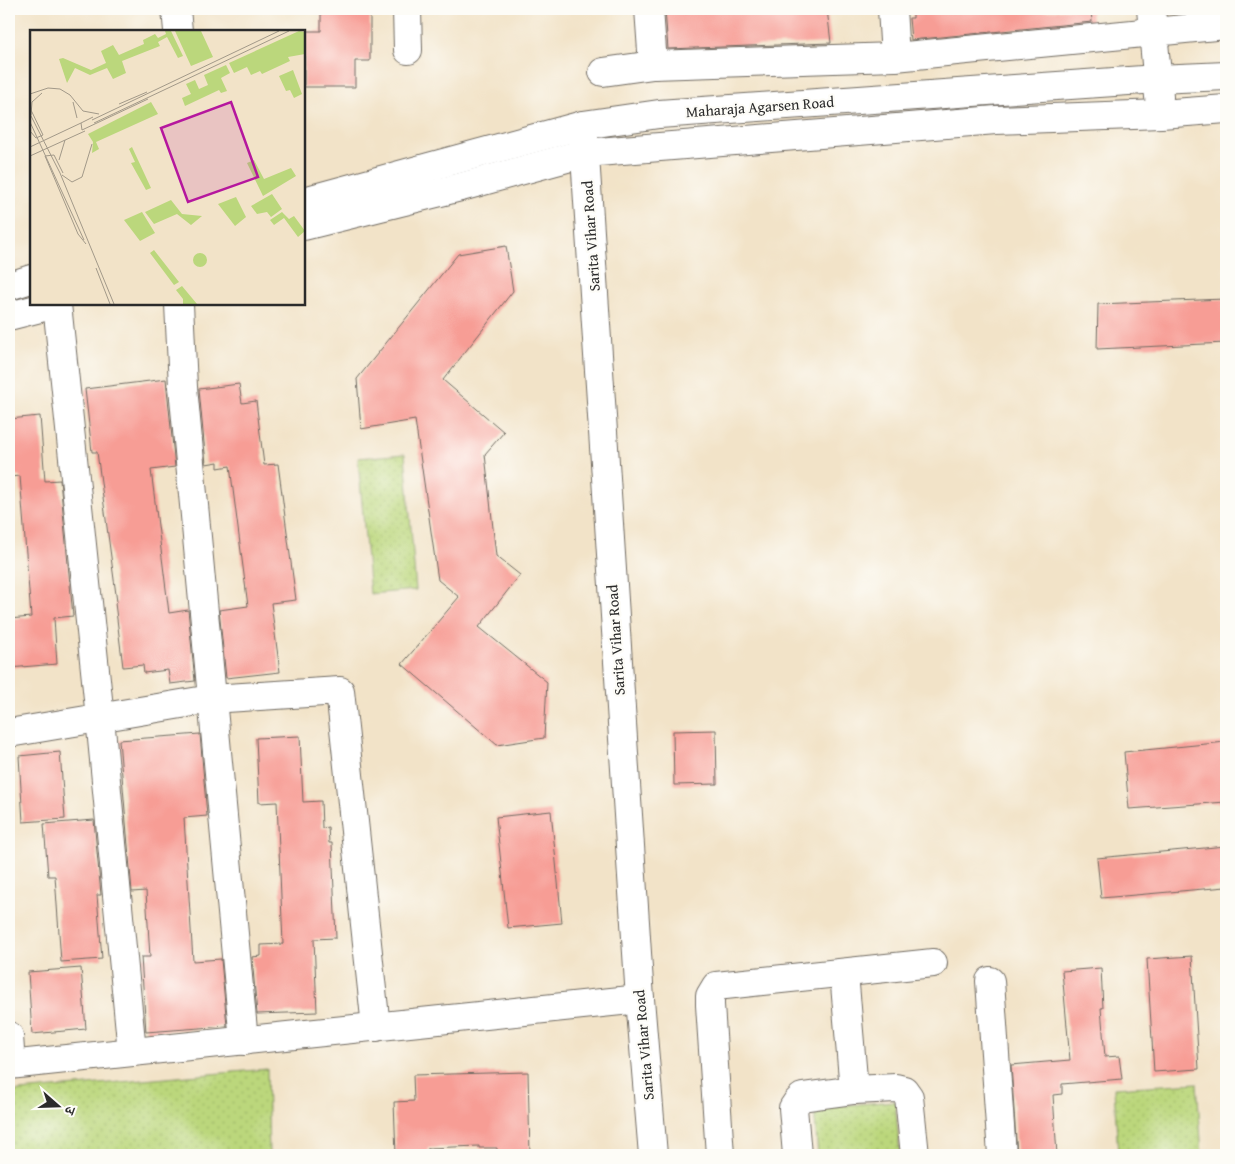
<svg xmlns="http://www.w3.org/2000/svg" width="1235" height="1164" viewBox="0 0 1235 1164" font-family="'Gentium Book Plus','Noto Serif Devanagari',serif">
<defs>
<pattern id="park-dots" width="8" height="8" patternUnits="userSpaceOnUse" patternTransform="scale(1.25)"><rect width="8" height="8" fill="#bbd77c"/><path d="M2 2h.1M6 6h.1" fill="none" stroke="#a1b96b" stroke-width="1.8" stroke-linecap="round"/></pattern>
</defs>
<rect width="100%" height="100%" fill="#fdfcf7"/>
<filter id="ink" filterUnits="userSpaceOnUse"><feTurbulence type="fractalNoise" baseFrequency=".02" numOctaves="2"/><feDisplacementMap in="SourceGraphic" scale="10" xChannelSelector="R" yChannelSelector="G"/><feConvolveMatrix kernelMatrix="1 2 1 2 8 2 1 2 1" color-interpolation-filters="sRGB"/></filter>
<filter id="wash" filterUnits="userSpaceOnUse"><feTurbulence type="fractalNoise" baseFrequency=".0096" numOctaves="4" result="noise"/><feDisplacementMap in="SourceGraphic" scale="20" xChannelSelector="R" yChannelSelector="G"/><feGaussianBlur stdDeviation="1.12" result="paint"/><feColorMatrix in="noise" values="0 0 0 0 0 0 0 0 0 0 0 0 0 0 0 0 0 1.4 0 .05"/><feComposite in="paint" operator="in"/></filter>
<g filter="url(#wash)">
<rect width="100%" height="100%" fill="#f2e3c8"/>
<g fill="url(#park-dots)" stroke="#738154">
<polygon points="405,454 416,590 370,594 358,458"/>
<polygon points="267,1069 269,1155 9,1155 9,1092"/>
<polygon points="1197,1083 1202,1155 1118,1155 1114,1088"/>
<polygon points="895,1101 900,1155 818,1155 814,1108"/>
</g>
<g id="blocks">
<g fill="#f79d95">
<polygon points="321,9 370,9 370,61 355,61 355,87 304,87 304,31 321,31"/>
<polygon points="665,9 827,9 831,43 668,49"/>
<polygon points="913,9 1036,9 1036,12 1069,9 1091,9 1092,22 911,40 909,18 913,18"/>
<polygon points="506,246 513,291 443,380 504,432 485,454 496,556 520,575 479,627 547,682 544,738 497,745 402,664 459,597 438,580 415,420 361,429 357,379 458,254"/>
<polygon points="1225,299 1226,343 1097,349 1098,304"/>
<polygon points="166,379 175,467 151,470 169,613 188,610 195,681 170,684 168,670 144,673 143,665 123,667 115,603 117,602 97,452 92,452 85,389"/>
<polygon points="239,384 242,403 256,401 264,465 278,464 296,600 271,603 280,672 226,678 219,610 248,606 230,466 218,468 218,462 206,464 199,389"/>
<polygon points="40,416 45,481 60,480 73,616 54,618 57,664 9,668 9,619 31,617 20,476 9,477 9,419"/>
<polygon points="716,730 717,784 674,785 673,731"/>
<polygon points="200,734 207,816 184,818 193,961 221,959 227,1026 146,1032 141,957 150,957 146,891 132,892 119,740"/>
<polygon points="300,736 303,802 321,801 322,828 328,827 329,843 332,843 336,938 314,939 317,1012 257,1014 252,957 261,956 261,945 283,944 277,802 259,803 256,738"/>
<polygon points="1226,742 1226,802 1129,809 1124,752"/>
<polygon points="60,752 65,819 23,822 19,756"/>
<polygon points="551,811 562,923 508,928 496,817"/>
<polygon points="94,820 101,895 97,895 102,959 61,962 55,876 48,876 44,824"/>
<polygon points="1226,846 1226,887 1101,898 1097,858"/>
<polygon points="1192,956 1199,1069 1154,1072 1147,959"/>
<polygon points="81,968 86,1029 32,1034 28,972"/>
<polygon points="1101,968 1103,1008 1101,1008 1105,1057 1119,1056 1122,1079 1062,1084 1062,1094 1053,1095 1057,1155 1017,1155 1011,1065 1070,1060 1062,971"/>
<polygon points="528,1072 530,1155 497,1155 497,1148 479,1148 479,1146 428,1148 428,1155 396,1155 394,1102 414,1101 413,1075"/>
</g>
</g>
</g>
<g filter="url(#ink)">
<use href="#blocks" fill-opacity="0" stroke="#716b62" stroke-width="1"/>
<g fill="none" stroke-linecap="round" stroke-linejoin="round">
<defs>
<g id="minor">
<polyline points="176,9 178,31"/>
<polyline points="407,9 408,50"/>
<polyline points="649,9 653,65"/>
<polyline points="892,9 895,57"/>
<polyline points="1151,9 1159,97"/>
<polyline points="603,72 653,65 895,57 1226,25"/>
<polyline points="583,125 640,999 653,1155"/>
<polyline points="304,201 583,125 659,114 1157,79 1226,76"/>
<polyline points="304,226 461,187 585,153 996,120 1161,114 1226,109"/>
<polyline points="9,286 31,279"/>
<polyline points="57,304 100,718 132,1052"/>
<polyline points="179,304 183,387 244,1041"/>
<polyline points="9,316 56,304"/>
<polyline points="9,733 211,699 340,691 376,1027"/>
<polyline points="844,973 854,1090"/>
<polyline points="990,981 1002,1155"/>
<polyline points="9,1036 11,1065"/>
<polyline points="9,1065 640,999"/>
<polyline points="720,1155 710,1005 710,996 716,986 933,963"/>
<polyline points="797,1155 793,1108 797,1102 802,1097 854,1090 896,1088 904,1090 909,1097 915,1155"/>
</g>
</defs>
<use href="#minor" stroke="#716b62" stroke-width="30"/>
<use href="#minor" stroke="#fff" stroke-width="28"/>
</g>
</g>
<g text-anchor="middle" stroke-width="4.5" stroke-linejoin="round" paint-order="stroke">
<g font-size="15" fill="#2b2b2b" stroke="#fdfcf7">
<text transform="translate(760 107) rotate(-4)" y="5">Maharaja Agarsen Road</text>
<text transform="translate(591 236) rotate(-94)" y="5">Sarita Vihar Road</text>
<text transform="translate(616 640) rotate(-94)" y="5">Sarita Vihar Road</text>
<text transform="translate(644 1045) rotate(-95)" y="5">Sarita Vihar Road</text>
</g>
</g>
<g transform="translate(30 30)">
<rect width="275" height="275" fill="#f2e3c8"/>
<path d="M135,1H141L153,26L148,28L137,7L128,12L130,16L92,31L96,43L83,49L77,38L60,45L45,38L37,53L29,29L33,28L61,40L76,33L71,21L83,15L89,25L114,14L113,10L125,4L128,8L136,4ZM145,1H171L183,27L161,36ZM269,1L275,2V24L258,27L260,31L232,44L230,41L221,45L217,37L204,43L199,33ZM196,35L200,43L191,48L197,61L191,63L189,60L155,76L152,68L161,64L156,54L165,50L169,59L178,55L174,45ZM263,40L272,64L264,68L260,60L256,61L249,46ZM121,72L128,84L66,112L69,119L62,123L63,112L58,104ZM102,117L121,158L116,160L101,133L105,132L99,119ZM224,130L234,149L261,138L266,146L233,166L217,133ZM242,164L252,179L241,187L237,182L227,184L221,176ZM206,167L216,187L205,196L188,174ZM141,170L152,184L172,186L161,195L147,184L124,194L115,182ZM112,182L125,203L110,211L94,190ZM252,182L259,189L264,186L275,201L268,207L254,188L244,195L240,190ZM124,220L149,252L144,255L120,223ZM163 230a7 7 0 1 1 14 0a7 7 0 1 1-14 0ZM152,256L167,274H153V269L146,260Z" fill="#bbd77c"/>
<path fill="none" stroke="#a29989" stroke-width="1" d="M0,64L18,58L30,59L40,65L53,81L69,84M43,72L47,88M89,74L117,62M0,84L30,143L84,274M1,85L2,72L12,63M63,87L51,93L52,100L118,69M62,90L249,1M0,92L54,210M64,93L259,1M0,101L6,108L13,105L0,78M0,117L51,93M0,126L55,101M29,130L35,110M33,143L24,125L15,126L48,204L56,214M32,145L42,152L52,147L62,114M66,238L80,274"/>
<path fill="#b5179e" fill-opacity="0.15" stroke="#b5179e" stroke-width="2.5" d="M201,72L228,147L158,172L131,98Z"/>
<rect width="275" height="275" fill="none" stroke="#2b2b2b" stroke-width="2.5"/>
</g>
<rect width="1235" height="1164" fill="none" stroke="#fdfcf7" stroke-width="30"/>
<g transform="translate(58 1106) rotate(110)" stroke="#fdfcf7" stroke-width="4" paint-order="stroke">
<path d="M0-4L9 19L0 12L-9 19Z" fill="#2b2b2b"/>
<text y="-8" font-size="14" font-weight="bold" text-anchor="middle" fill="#2b2b2b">उ</text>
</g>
</svg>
